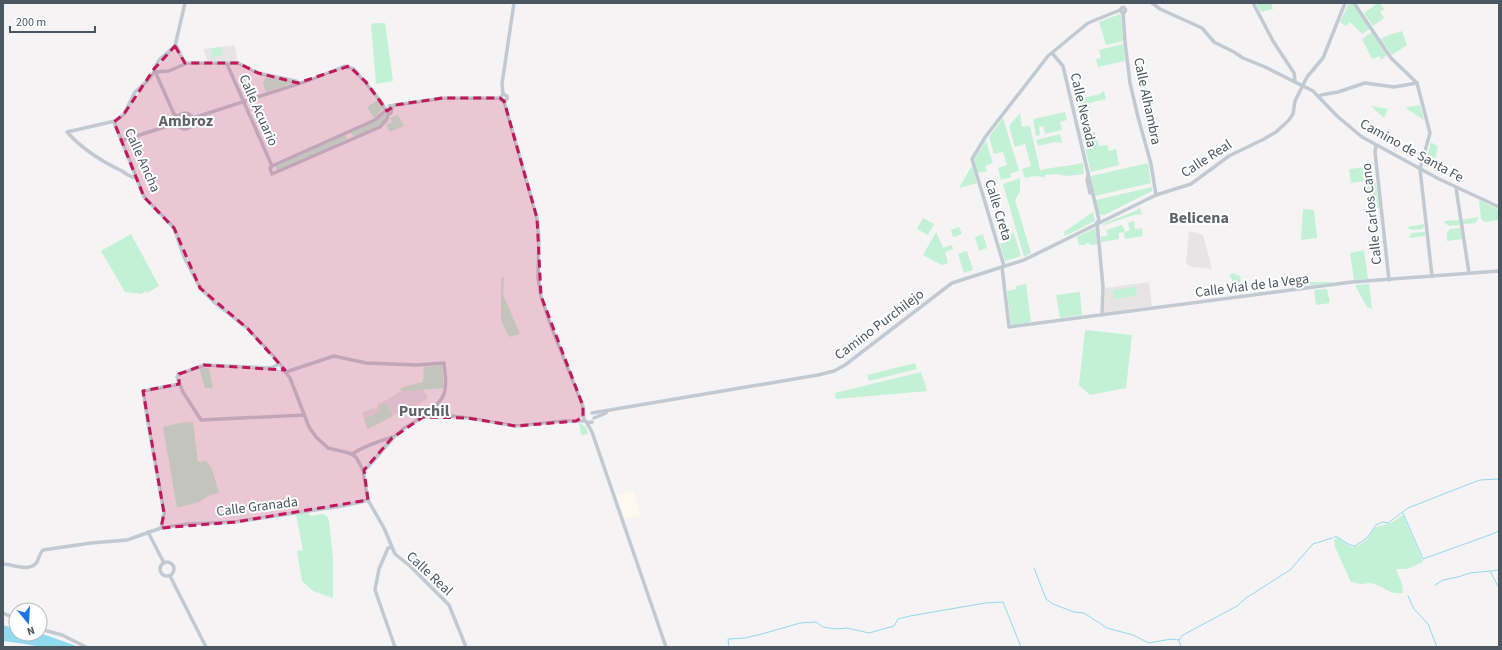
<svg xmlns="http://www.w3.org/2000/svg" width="1502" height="650" viewBox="0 0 1502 650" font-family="'Source Sans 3',sans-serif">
<rect width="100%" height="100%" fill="#f5f3f3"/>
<polygon fill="#fdf9ef" points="633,491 641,515 630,518 624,517 617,495"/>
<g fill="#e6e4e5">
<polygon points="235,45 237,61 208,62 203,49"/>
<polygon points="1189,231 1203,235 1212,269 1192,267 1186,264"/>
<polygon points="1149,282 1152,306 1104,313 1105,288"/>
<polygon points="423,389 428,398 412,409 410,406 368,429 362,413 373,408 375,409 377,408 377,405 403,390"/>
</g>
<g fill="#c3f1d5">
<polygon points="1261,3 1271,3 1273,9 1261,12 1256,4"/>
<polygon points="1349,3 1352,3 1370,29 1362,34 1351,23 1349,22 1346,26 1340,22"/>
<polygon points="1378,3 1380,3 1384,9 1380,12 1384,18 1373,26 1364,13"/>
<polygon points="1120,14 1121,15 1123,41 1106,45 1099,22"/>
<polygon points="376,23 385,23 393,81 376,84 371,24"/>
<polygon points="1402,31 1407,45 1392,55 1381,39 1386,36"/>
<polygon points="1372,32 1387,55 1381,60 1380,56 1372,59 1362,39"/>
<polygon points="1123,44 1125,61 1098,67 1096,59 1101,58 1099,50"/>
<polygon points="221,47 223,55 212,57 211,49"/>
<polygon points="266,77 292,82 292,83 266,92 263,83"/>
<polygon points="1104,91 1106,99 1089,103 1091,111 1078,114 1075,100 1100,94"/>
<polygon points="378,100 383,108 374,118 367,107"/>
<polygon points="1420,105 1424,120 1405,108"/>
<polygon points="1371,106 1388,109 1384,118"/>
<polygon points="1065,112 1067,120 1060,122 1062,130 1045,134 1043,126 1039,127 1040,135 1036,136 1033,119"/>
<path d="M384,113L387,115C383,127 364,133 353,136L350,131Z"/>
<path d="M1020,113L1022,127L1030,126L1040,170C1055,167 1069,166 1083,163L1084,174L1066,176L1056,174L1045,175V177L1033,176L1025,178L1022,169L1031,166L1025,144L1015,147L1009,126Z"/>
<polygon points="398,115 404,126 390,132 386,125 392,122 390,118"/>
<polygon points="1003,118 1019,171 1010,174 1011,177 1001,180 998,168 1007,165 1003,152 994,154 989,137"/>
<polygon points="1095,132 1099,146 1107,145 1109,151 1116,149 1119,165 1091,172 1082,135"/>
<polygon points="345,134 347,139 292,165 277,171 275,166"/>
<polygon points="1060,134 1062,143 1055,142 1038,146 1036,140"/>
<polygon points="986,141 993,163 985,166 987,171 978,173 974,160"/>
<polygon points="1431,142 1438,147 1435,160 1424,166"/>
<polygon points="1148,163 1151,183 1095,196 1091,176"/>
<polygon points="972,166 977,183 960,188 960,186"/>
<polygon points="1368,167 1369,180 1351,183 1349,169"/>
<polygon points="1020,178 1020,191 1015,200 1031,253 1024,257 1003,184"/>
<polygon points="1376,183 1379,208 1369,209 1366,184"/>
<polygon points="1152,187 1152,191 1104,215 1099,214 1096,200"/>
<polygon points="1479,200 1499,210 1499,220 1485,222 1481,219"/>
<path d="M1140,208L1142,214L1138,215L1137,214L1101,226C1112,218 1128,216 1140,208Z"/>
<polygon points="1303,209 1314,210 1317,238 1301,240"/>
<polygon points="1093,212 1095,221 1065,236 1064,232"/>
<polygon points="1478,217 1478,219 1475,223 1463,224 1462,220"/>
<polygon points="923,218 934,224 928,235 917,229"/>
<polygon points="1459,220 1460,225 1449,226 1445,223 1445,221"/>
<polygon points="1134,221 1135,229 1142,228 1143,236 1125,239 1124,232 1119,233 1119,239 1101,242 1101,237 1108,235 1106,230 1122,225 1125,232 1130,230 1128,223"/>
<polygon points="1424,224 1424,227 1422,229 1411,230 1407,227"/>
<polygon points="959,227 962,234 953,237 951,230"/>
<polygon points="1097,227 1098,244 1090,245 1089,243 1086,243 1086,245 1079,245 1077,237"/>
<polygon points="1460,228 1462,239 1447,241 1447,233 1450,229"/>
<polygon points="936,232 943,248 952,245 953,249 945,252 948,263 942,265 923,255"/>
<polygon points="1425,232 1425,236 1409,238 1412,233"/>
<polygon points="1014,233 1021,256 1005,261 1000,244 1008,241 1006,236"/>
<polygon points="131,234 159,286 147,293 146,291 141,294 125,292 101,251"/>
<polygon points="983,234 987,248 979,251 975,237"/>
<polygon points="1364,250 1368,279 1354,280 1350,253"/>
<polygon points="967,251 973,270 964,273 958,254"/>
<polygon points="1232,273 1240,276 1241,283 1232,284 1232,278 1229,276"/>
<polygon points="504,277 503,294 520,334 509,337 501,320 501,278"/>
<polygon points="1304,282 1331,282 1331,283 1304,286"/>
<polygon points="1026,284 1031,322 1011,325 1007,291 1016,289 1016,286"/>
<polygon points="1369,284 1372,309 1367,307 1355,285"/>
<polygon points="1132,287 1136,287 1137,295 1114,299 1113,291"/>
<polygon points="1327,289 1330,303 1316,305 1314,290"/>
<polygon points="1080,292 1082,315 1060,318 1056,295"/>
<polygon points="1085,330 1132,335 1126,388 1090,395 1079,385"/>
<polygon points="915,363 917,369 869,381 867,375"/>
<polygon points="442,365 444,388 401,391 400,388 423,382 424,367"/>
<polygon points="199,368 209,368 213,388 205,388"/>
<polygon points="921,372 927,391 836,399 835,393"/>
<polygon points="385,402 393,416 368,429 364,419 380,412 378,406"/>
<polygon points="193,422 198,462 206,461 212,469 219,493 210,495 199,502 177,508 163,427 179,423"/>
<polygon points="579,423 586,427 588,434 581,435"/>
<polygon points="309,512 310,516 322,514 326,515 329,520 333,559 333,598 313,591 302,581 297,551 303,550 296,514"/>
<path d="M1403,515L1423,562L1407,569H1396L1402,584L1403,593C1388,595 1386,587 1374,584C1369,582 1366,584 1361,584C1358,584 1354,582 1351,582L1335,547L1334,540L1338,538L1351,547L1358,546L1368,539L1372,531L1376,527L1391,523Z"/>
</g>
<polygon fill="#90daee" points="3,625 16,629 16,634 40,633 79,647 42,647 25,644 3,641"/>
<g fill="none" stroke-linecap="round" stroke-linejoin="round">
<g stroke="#90daee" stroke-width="1">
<polyline points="1403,513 1423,559 1495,533 1499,530"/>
<polyline points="1334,537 1337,537 1350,545 1355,546 1367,538 1376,525 1382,522 1388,523 1408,508 1464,486 1480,480 1499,479"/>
<polyline points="1034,568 1046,599 1053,604 1074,612 1084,613 1107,628 1133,635 1149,643 1171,639 1179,640 1183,635 1237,606 1246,598 1290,570 1313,544 1332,538"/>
<polyline points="1491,571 1499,570"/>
<polyline points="1435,585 1443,580 1458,577 1470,573 1490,571 1499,588"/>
<polyline points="1408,596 1414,609 1428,624 1437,647"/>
<polyline points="1179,640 1181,647"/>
<polyline points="729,647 728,639 745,638 762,634 800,623 816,622 823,627 836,629 847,628 869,633 894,626 898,619 910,616 985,603 1003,602 1021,647"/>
</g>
<g stroke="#c1cad2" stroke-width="3.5">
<polyline points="1152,3 1160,9 1202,28 1214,42 1234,52 1243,58 1265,67 1313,91 1337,116 1362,137 1439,179 1499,207"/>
<polyline points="1253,3 1273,41 1294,73 1295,81"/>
<polyline points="1354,3 1391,58 1417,83"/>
<circle cx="1123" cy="10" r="2.5"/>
<polyline points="1123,12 1125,42 1130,83 1138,117 1151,164 1156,195"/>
<polyline points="175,46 159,60 154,69 174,114 178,117"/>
<polyline points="175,46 185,3"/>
<polyline points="175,46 177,47 185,64"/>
<polyline points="1052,53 1063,66 1099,220 1098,223"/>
<polyline points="227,64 272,166"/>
<polyline points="155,72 169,71 187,63 238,63 258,73 296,81 298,83"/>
<polyline points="1417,83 1430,133 1420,169 1432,276"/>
<polyline points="503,94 507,96 507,99 504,101"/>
<polyline points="1319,96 1321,95 1338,92 1365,83 1394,87 1417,83"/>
<polyline points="500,98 501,100 504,101 537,218 539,237 538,278 541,296 551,326 583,406 584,420 588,423 592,422"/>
<polyline points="500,98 503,94 502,84 514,3"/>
<polyline points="389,106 443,98 500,98"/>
<circle cx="185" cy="121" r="8"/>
<polyline points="193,118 310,80 345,66 354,69 380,100 385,108"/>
<polyline points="114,122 144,197 174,228 184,257 200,288 215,303 248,329 274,357 290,378 309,427 316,437 328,448 349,453 356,457 363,470 368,500 384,528 395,554 410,566 449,605 466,647"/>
<polyline points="121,141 177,123"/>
<polyline points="1376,146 1375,152 1389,280"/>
<polyline points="272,166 270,168 272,174 380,127 387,119 388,114 391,113 392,108"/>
<polyline points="272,166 375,120 385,111"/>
<polyline points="1088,176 1087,180 1090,193"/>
<path d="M136,178C131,177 126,174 122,171C101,161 82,149 67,132L115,121L124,114L135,92L148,80L155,71"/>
<polyline points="1456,188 1469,273"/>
<polyline points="1097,222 1103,287 1102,315"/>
<polyline points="1004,266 972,159 986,136 1048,56 1088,23 1120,10"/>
<polyline points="1002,267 1009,327 1352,282 1499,271"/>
<polyline points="280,364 270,368 204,365 179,374 177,377 183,392 201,420 304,415"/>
<path d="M286,372L334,356L366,363L417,365L444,363C445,374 448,388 442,398C438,404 433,409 429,416"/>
<polyline points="592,413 818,375 834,371 845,365 952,283 1024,260 1156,195 1191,184 1229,156 1264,139 1276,132 1289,120 1293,114 1295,101 1307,77 1323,58 1345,3"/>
<polyline points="594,418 606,413"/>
<polyline points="587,423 592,432 666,647"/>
<path d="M352,454C364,446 379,441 393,437"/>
<polyline points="363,470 368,467 394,437 403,429 423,417 451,416 468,418 516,426 564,421 585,421"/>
<polyline points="161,528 164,513 148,423 143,391 179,384"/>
<polyline points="148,532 164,563"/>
<polyline points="392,547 388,548 379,569 375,590 395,647"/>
<circle cx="167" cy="569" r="7"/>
<path d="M3,564C14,564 29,573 37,562C39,558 39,554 43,550L91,543L127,540L161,528L188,524L235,522L342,506L361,502L368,500"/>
<polyline points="170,576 206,647"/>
<polyline points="3,613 16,619"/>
<polyline points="40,629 62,635 86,647"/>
</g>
</g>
<path fill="#c2185b" fill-opacity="0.2" stroke="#c2185b" stroke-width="3" stroke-dasharray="8 5" stroke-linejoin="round" d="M175,46L185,63H238L258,73L298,83L349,66L366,82L387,111L395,105L443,98H500L504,101L537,218L541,296L583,406V417L576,421L516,426L468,418L423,417L392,438L364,470L368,500L235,522L161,528L164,513L143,391L179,384V374L204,365L285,370L248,329L200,288L174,228L144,197L114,122L124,114L154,69Z"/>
<g text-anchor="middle" stroke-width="4" stroke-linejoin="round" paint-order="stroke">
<g font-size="14" fill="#4a5661" stroke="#fff">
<text transform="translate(1148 101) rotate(78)" y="5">Calle Alhambra</text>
<text transform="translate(259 110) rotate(66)" y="5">Calle Acuario</text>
<text transform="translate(1084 110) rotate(77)" y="5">Calle Nevada</text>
<text transform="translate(1412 150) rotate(29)" y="5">Camino de Santa Fe</text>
<text transform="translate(1206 158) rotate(-33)" y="5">Calle Real</text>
<text transform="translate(143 160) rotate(66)" y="5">Calle Ancha</text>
<text transform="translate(999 210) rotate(73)" y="5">Calle Creta</text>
<text transform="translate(1371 214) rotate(-96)" y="5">Calle Carlos Cano</text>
<text transform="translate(1252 285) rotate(-7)" y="5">Calle Vial de la Vega</text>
<text transform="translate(879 324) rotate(-37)" y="5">Camino Purchilejo</text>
<text transform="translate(257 506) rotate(-7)" y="5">Calle Granada</text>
<text transform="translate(430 573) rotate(43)" y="5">Calle Real</text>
</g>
<g font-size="16" font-weight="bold" fill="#5f6368" stroke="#fff">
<text x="186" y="126">Ambroz</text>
<text x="1199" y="223">Belicena</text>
<text x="424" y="416">Purchil</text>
</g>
</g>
<rect width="1502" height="650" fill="none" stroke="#4a5661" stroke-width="8"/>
<g transform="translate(28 622) rotate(162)"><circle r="19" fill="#ffffff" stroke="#b7bbc0"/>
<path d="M0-3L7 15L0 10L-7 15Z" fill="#1a73e8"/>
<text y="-6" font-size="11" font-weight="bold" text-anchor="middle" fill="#4a5661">N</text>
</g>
<path d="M10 26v6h85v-6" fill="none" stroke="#4a5661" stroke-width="2"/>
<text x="16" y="26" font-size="12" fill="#4a5661" stroke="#ffffff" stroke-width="3" paint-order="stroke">200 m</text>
</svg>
